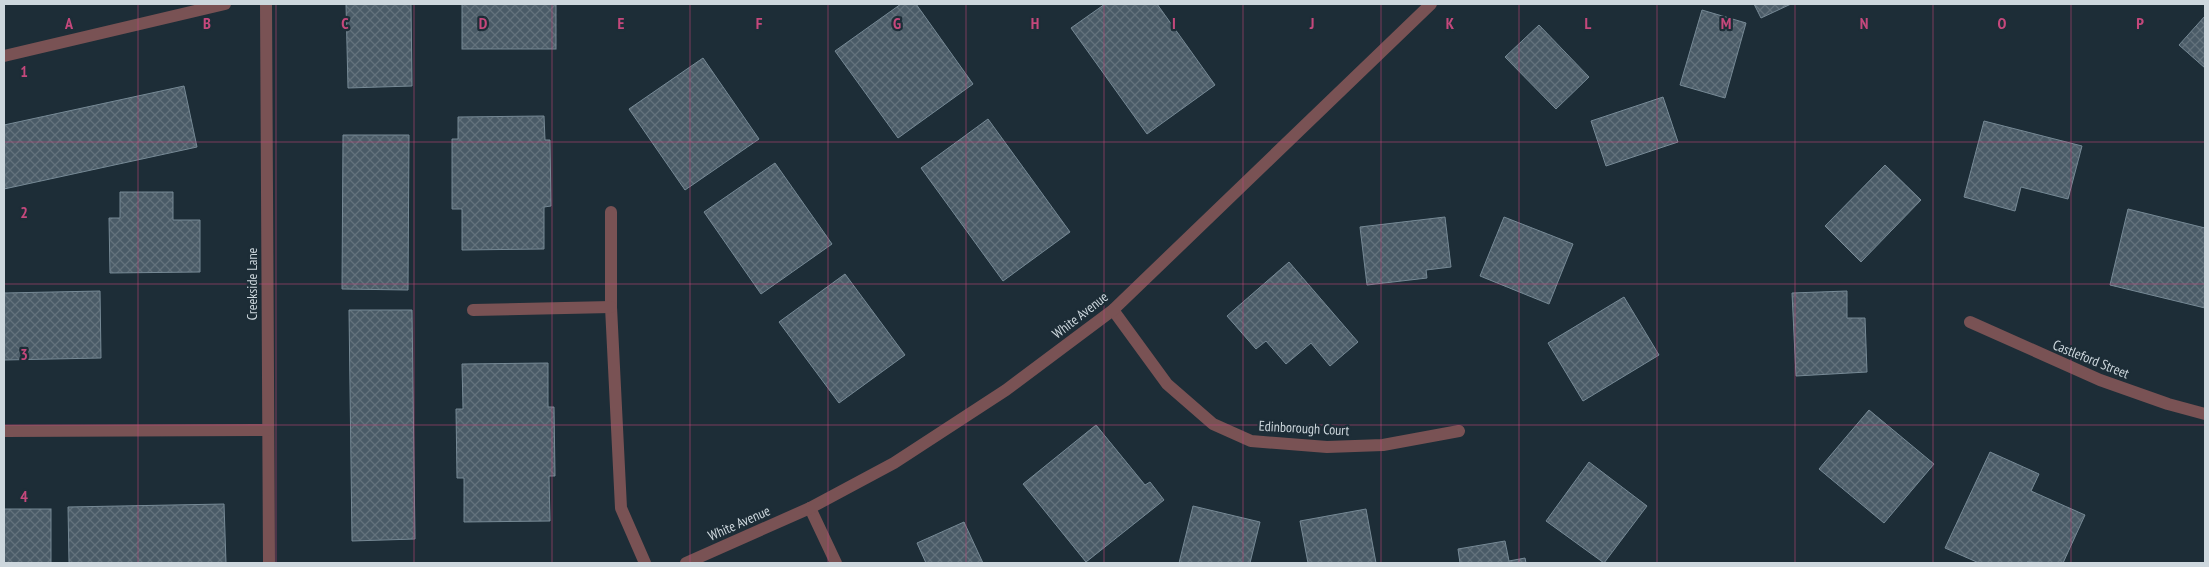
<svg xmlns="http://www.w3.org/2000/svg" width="2209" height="567" viewBox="0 0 2209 567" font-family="'PT Sans Narrow',sans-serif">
<defs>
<pattern id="building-cross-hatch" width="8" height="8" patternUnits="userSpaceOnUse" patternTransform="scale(1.25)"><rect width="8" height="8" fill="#4a5b67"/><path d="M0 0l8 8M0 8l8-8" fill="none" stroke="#63727c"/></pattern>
</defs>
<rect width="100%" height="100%" fill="#1d2d37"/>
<g fill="url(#building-cross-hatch)" stroke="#768995">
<polygon points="346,4 411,4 412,86 348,88"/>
<rect x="462" y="4" width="94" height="45"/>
<polygon points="901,4 916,4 973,84 898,138 835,51"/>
<polygon points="1105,4 1157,4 1215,85 1147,134 1071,28"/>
<polygon points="1754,4 1791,4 1761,18"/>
<polygon points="1702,10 1746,23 1725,98 1680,85"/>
<polygon points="2205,16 2205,68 2179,45"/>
<polygon points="1539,25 1589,77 1556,109 1505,57"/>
<polygon points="703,58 759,139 685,190 629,109"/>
<polygon points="184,86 197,147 4,189 4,125"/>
<polygon points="1663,97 1678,142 1606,166 1591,121"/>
<polygon points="544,116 545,140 550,140 551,206 544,207 544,249 462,250 462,209 452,209 452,139 458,139 458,117"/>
<polygon points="988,119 1070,232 1003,281 921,168"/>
<polygon points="1984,121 2082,146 2068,199 2021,187 2015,211 1964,197"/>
<polygon points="343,135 409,135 408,290 342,289"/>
<polygon points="775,163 832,244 761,294 704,212"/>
<polygon points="1885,165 1921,200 1861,262 1825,226"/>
<polygon points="120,192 173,192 173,220 200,220 200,272 110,273 109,218 120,218"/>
<polygon points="2128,209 2205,228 2205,308 2110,285"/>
<polygon points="1445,217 1451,267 1426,270 1427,278 1367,285 1360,227"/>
<polygon points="1504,217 1573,244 1549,304 1480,276"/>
<polygon points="1289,262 1358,342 1330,366 1311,343 1286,364 1266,341 1256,349 1227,316"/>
<polygon points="845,274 905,355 839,403 779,322"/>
<polygon points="100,291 101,358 4,360 4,293"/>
<polygon points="1847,291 1847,318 1865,318 1867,372 1796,376 1792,293"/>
<polygon points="1624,297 1659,355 1583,401 1548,343"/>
<polygon points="349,310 412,310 415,539 352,541"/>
<polygon points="548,363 548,407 554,407 555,476 549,476 550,521 464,522 464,478 457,478 456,409 463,409 462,364"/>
<polygon points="1869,410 1934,464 1884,523 1819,469"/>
<polygon points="1096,425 1145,485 1150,482 1164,500 1086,562 1023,484"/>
<polygon points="1990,452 2039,474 2031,491 2085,515 2063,563 2027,562 2026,563 1979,563 1945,548"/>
<polygon points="1589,462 1647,506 1604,563 1546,521"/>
<polygon points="224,504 226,563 69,563 68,507"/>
<polygon points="1193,506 1260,522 1250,563 1179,563"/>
<rect x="4" y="509" width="47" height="54"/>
<polygon points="1366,509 1376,563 1308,563 1300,521"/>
<polygon points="964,522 983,563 926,563 917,543"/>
<polygon points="1505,541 1509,561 1525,558 1526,563 1460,563 1458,549"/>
</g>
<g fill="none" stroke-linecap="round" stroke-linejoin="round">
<g stroke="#795254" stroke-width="12">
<polyline points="266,4 269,563"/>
<polyline points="4,56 225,4"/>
<polyline points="611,212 611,307 621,508 645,563"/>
<polyline points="473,310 611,307"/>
<polyline points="1113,310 1167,384 1213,424 1251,441 1327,447 1383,445 1459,431"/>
<polyline points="1970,322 2100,380 2168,404 2205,414"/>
<polyline points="4,431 268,430"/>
<polyline points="810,508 836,563"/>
<polyline points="686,563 810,508 894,463 1006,390 1113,310 1431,4"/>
</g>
</g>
<path fill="none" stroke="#c5487c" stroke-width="1" stroke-opacity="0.55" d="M138,4V563M276,4V563M414,4V563M552,4V563M690,4V563M828,4V563M966,4V563M1104,4V563M1243,4V563M1381,4V563M1519,4V563M1657,4V563M1795,4V563M1933,4V563M2071,4V563M4,142H2205M4,284H2205M4,425H2205"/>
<g text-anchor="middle" stroke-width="4.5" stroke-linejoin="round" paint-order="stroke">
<g font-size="14" fill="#cdd7dd" stroke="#1d2d37">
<text transform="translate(252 284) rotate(-90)" y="5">Creekside Lane</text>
<text transform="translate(1080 315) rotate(-38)" y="5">White Avenue</text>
<text transform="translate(2091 359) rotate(22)" y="5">Castleford Street</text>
<text transform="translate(1304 428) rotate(3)" y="5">Edinborough Court</text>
<text transform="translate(739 523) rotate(-24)" y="5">White Avenue</text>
</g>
</g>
<g font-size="16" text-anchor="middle" font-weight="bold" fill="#c5487c" stroke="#1d2d37" stroke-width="4.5" stroke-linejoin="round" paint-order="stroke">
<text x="69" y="29">A</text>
<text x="207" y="29">B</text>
<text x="345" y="29">C</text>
<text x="483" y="29">D</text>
<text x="621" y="29">E</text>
<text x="759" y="29">F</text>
<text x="897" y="29">G</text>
<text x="1035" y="29">H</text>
<text x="1174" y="29">I</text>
<text x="1312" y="29">J</text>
<text x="1450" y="29">K</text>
<text x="1588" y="29">L</text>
<text x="1726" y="29">M</text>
<text x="1864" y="29">N</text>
<text x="2002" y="29">O</text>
<text x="2140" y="29">P</text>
<text x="24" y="77">1</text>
<text x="24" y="218">2</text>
<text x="24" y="360">3</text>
<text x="24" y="502">4</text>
</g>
<rect width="2209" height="567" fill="none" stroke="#cdd7dd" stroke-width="10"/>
</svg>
